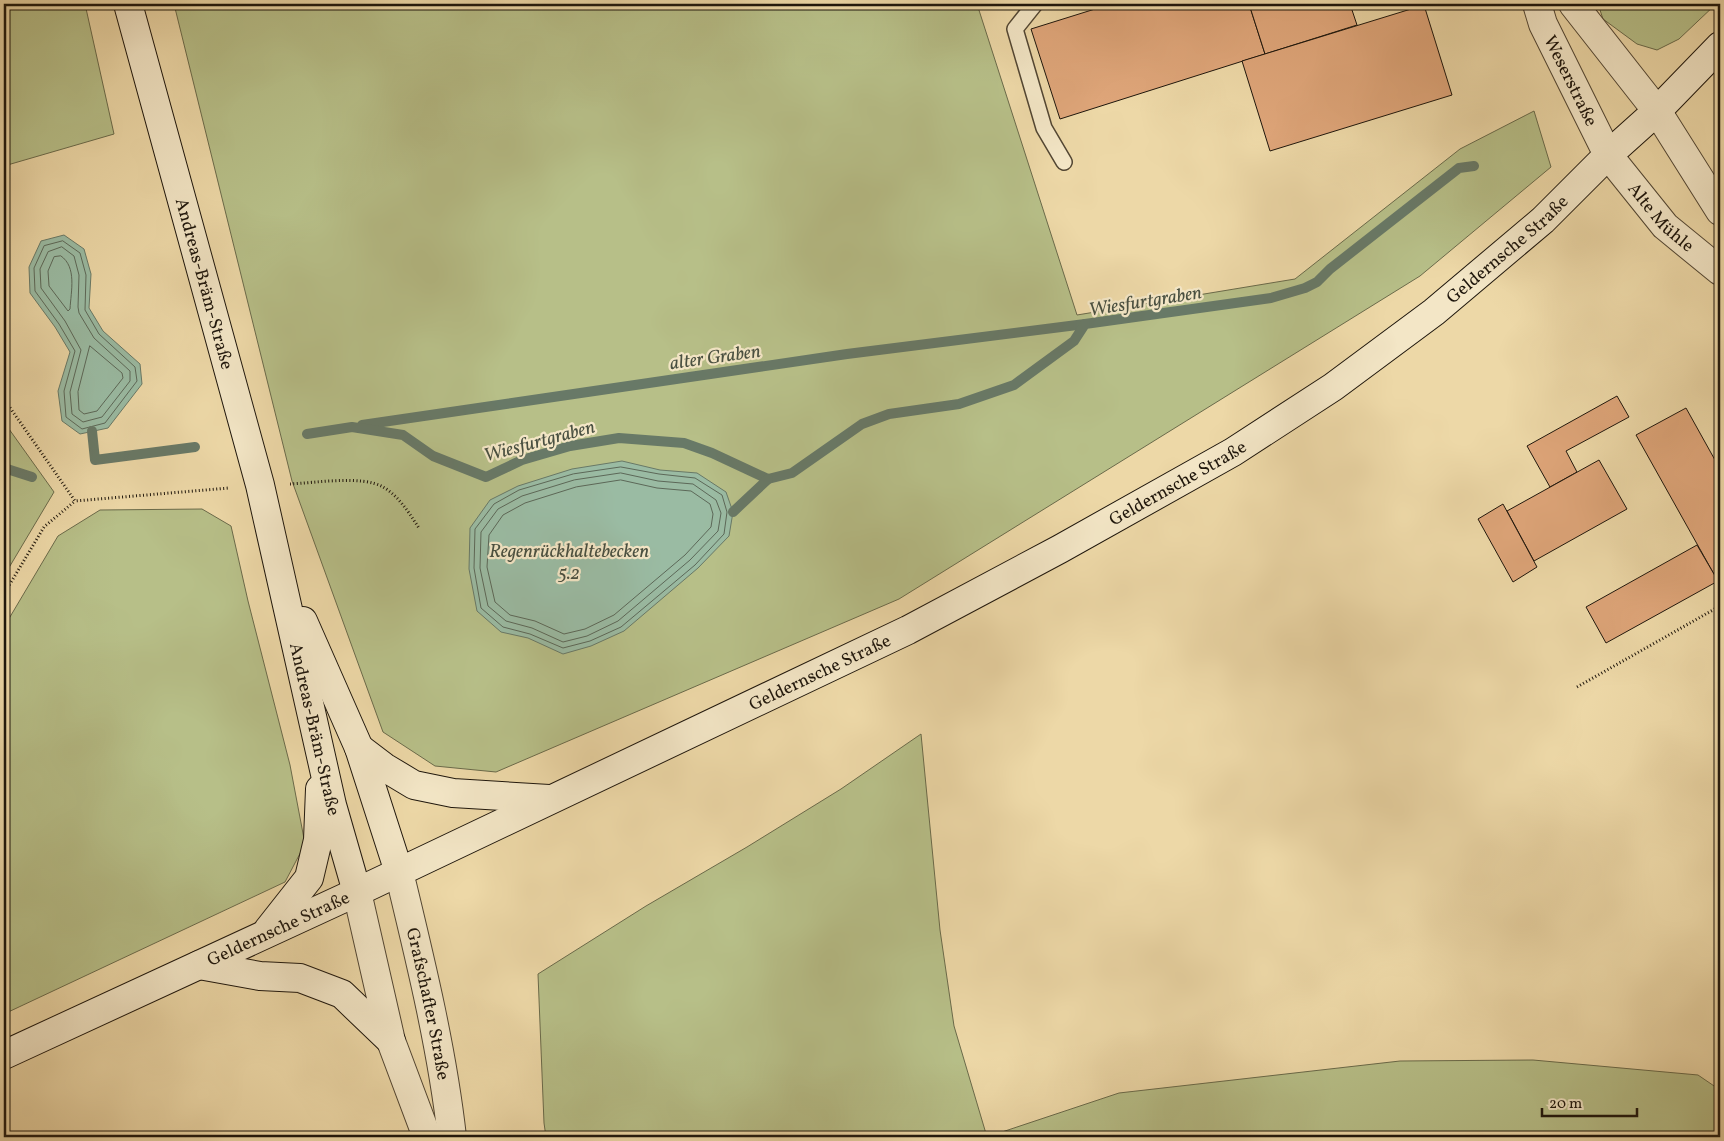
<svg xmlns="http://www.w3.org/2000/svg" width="1724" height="1141" viewBox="0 0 1724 1141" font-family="Vollkorn,serif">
<rect width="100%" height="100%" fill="#edd8a7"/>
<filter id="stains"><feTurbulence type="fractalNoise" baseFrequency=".004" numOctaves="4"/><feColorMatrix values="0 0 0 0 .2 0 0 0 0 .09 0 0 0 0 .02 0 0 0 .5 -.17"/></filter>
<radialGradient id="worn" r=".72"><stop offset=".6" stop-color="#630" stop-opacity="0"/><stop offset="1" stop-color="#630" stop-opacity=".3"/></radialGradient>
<g fill="#b7bf88" stroke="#6a6a4a">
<polygon points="4,4 85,4 114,134 4,166"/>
<polygon points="174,4 977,4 1077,315 1295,279 1460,149 1534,111 1551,167 1420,276 899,599 496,772 435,766 383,732 292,481"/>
<polygon points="1598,4 1716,4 1679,39 1657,50 1637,44 1603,19"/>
<polygon points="4,422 54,492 4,576"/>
<polygon points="202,509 231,526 248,601 290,765 305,844 285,882 4,1014 4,627 58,536 100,510"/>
<polygon points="921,734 940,930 954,1026 987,1137 1119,1093 1400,1061 1533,1060 1698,1075 1720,1090 1720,1137 546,1137 544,1123 538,974 646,906 747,847 841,789"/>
</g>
<g fill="#9abba3" stroke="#687967">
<polygon points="64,235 84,249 91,274 89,308 103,331 140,364 142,384 108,428 80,434 62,421 58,391 70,352 55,327 30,293 29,267 41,241"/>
<polygon points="622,461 660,470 697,473 726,492 733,512 729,536 698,568 624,631 591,646 563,654 528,638 501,632 477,611 469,569 470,528 490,500 518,486 572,469"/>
</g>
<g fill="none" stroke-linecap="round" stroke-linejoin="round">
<g stroke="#5c6858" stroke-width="1">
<polygon points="63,241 80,253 86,275 85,310 99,334 135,367 137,381 105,423 82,429 66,417 64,391 75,351 59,324 35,291 34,268 44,246"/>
<polygon points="62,247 74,256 79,275 78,307 79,313 94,338 130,371 130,381 102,417 83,422 72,414 70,392 81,350 65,321 41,288 40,269 48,252"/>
<path d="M61,256C77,267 71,291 70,309L68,311L49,286L48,271L54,257Z"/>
<polygon points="90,346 122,373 123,378 97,411 84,414 79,410 78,392"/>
<polygon points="621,467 659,474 695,478 722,495 727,512 724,534 695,565 621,627 590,641 563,648 530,634 503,627 481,608 474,568 475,529 494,504 519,490 573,474"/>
<polygon points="621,473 658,481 693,484 716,500 721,513 718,531 690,560 618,621 587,636 563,642 532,628 506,621 488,606 480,568 481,532 498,509 522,496 574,480"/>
<polygon points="621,480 657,488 691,491 710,504 713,514 711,527 685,555 614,615 585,629 564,634 535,621 510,615 495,602 487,567 489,535 503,515 525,503 576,487"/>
</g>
<g stroke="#687967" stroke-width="10">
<polyline points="362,425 847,354 1085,324"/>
<polyline points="92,431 95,460 195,447"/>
<polyline points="307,434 352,427 403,435 433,456 486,477 522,460 570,446 619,438 684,443 712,453 768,479 792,473 862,424 889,414 959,404 1014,385 1074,341 1085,324 1271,298 1305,288 1317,282 1330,269 1459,168 1474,166"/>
<polyline points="4,468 32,477"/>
<polyline points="733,512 768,479"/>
</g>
</g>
<g fill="#dea579" stroke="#1e160c">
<polygon points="1111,4 1249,4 1265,54 1060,119 1031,29"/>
<polygon points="1249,4 1350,4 1357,25 1265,54"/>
<polygon points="1424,5 1452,95 1270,151 1242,61"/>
<polygon points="1617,396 1629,417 1566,451 1577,472 1550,487 1527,446"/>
<polygon points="1686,408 1720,469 1720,573 1715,576 1636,435"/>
<polygon points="1599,460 1627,509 1534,561 1507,511"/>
<polygon points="1503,504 1537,567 1513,582 1478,519"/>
<polygon points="1697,545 1718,581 1606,643 1586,607"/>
</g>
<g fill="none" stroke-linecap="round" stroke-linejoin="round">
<defs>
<polyline id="service" points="1035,4 1015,29 1044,128 1064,162"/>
<g id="minor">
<path id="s1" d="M1537,4L1543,24L1608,155L1665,226L1720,271"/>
<polyline points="1573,4 1657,111 1720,211"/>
</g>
<g id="tertiary">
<path id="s2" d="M399,872C420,959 442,1048 452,1137"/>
<polyline points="357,892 391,1041 427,1137"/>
</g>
<g id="secondary">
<path id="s3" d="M128,4L260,485L332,805L357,892"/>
<polyline points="303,621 359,748 399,872"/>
<polyline points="359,748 384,767 414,785 453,793 549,799"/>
<polyline points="268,930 309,878 318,840 320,789"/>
<polyline points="199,965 260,976 300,978 342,994 391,1041"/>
<path id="s4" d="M4,1055L357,892L908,630L1060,549L1233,452L1333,387L1434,312L1543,220L1608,155L1657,111L1720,46"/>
</g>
</defs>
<use href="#service" stroke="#524633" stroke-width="18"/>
<use href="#minor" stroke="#524633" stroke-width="30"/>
<use href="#tertiary" stroke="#524633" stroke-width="30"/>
<use href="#secondary" stroke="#1e160c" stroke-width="30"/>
<g stroke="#1e160c" stroke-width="3" stroke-dasharray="1 2.5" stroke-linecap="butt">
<polyline points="4,399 75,501 229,488"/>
<path d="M290,484C314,483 363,475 383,487C399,496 409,513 419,528"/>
<polyline points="4,594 44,527 75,501"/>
<polyline points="1577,687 1720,606"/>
</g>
<use href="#service" stroke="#f3e6c6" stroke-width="15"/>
<use href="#minor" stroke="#f3e6c6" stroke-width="28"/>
<use href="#tertiary" stroke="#f3e6c6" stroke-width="28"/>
<use href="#secondary" stroke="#f3e6c6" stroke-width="28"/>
</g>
<g text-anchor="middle" stroke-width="4.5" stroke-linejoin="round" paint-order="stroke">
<g font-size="18" fill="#1e160c" stroke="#f3e6c6">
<text dy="6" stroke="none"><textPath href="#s1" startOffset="84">Weserstraße</textPath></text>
<text dy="6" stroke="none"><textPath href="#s1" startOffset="249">Alte Mühle</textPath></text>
<text dy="6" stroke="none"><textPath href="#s4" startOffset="1711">Geldernsche Straße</textPath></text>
<text dy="6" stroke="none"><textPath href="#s3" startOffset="290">Andreas-Bräm-Straße</textPath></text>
<text dy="6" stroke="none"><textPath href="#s4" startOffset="1306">Geldernsche Straße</textPath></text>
<text dy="6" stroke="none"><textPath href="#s4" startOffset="901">Geldernsche Straße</textPath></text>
<text dy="6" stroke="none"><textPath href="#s3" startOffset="749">Andreas-Bräm-Straße</textPath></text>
<text dy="6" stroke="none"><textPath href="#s4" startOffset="302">Geldernsche Straße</textPath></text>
<text dy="6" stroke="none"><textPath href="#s2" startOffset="135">Grafschafter Straße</textPath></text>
</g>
<g font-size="19" font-style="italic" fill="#495041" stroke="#f3e6c6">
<text transform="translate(1145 300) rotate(-9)" y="7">Wiesfurtgraben</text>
<text transform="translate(715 356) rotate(-8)" y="7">alter Graben</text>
<text transform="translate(539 440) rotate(-15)" y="7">Wiesfurtgraben</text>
<text x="569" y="557">Regenrückhaltebecken<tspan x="569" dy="22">5.2</tspan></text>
</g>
</g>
<rect width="1724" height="1141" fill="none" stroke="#edd8a7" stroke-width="20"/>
<rect x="5" y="5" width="1714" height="1131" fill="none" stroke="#1e160c" stroke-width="2.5"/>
<rect x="10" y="10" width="1704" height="1121" fill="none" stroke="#1e160c"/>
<path d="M1542 1108v8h95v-8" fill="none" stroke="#1e160c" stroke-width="2.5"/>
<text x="1549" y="1108" font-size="15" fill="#1e160c" stroke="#f3e6c6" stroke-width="4" paint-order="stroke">20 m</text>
<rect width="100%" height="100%" filter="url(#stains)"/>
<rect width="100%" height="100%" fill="url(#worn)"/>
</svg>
